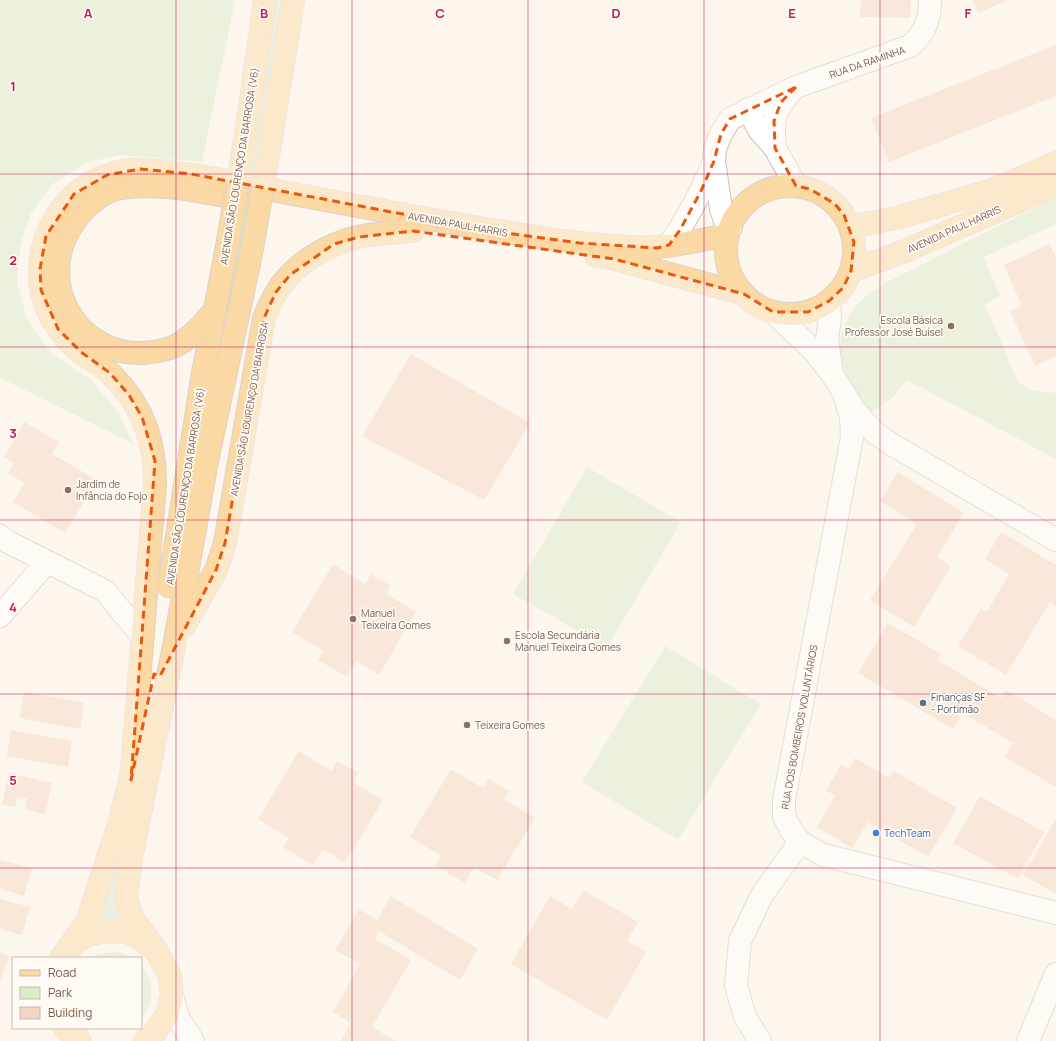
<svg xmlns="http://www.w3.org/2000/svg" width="1056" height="1041" viewBox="0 0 1056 1041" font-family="Manrope,sans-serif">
<rect width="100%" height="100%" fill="#fdf6ec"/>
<g fill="#d8ecc9">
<polygon points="0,0 235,0 202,162 119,155 86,163 54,183 31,213 20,246 17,282 27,319 52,354 91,380 119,414 134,444 0,378"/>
<polygon points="276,0 283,0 246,228 125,844 120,921 100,921 147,727 252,161"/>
<path d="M1056,198V224L984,257L1000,296L985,305L1019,383L1032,390L1056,393V459L907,380L892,398L871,412C847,383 828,353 849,316C863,290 898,277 923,264C966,241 1011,220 1056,198Z"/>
<polygon points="587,467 681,522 607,648 513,594"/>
<polygon points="665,646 761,704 678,840 582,782"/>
<polygon points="111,952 119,952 133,958 92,958 96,955"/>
<path d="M141,965C155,981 155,1002 141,1019Z"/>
</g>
<g fill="#f3d5c3">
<polygon points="861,0 911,0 910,18 860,17"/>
<polygon points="973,0 1008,0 978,13"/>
<polygon points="1056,45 1056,96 889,162 871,118"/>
<polygon points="1050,244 1056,258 1056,356 1035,366 1010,311 1022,306 1004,265"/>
<polygon points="411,354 530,423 484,500 362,436"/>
<polygon points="25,422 59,442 52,454 97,480 65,533 13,502 24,483 8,473 14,463 4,457"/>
<polygon points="898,472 964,513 937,557 951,566 914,627 870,600 917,524 880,501"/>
<polygon points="1001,532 1056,565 1056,606 1050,602 1006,675 958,646 981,608 987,612 1009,574 985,559"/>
<polygon points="333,564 365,584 371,574 391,586 386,594 416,612 379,675 356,661 347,677 318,660 323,651 292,632"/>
<polygon points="888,623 941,654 937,660 1001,698 1006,690 1056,720 1056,787 1005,757 1013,743 962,713 953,729 858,673"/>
<polygon points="24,692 84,703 80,729 19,718"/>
<polygon points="11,730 72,741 68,767 7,756"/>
<polygon points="299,751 332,771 337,761 358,773 353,782 383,800 345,863 323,849 313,865 283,847 289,838 258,819"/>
<polygon points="855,758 889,778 894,771 957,808 928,857 868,822 852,848 817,827 835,796 826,790 841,765 849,769"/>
<polygon points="451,769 483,788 489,779 510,791 504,799 535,818 497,880 474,867 465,883 435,865 441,856 410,837"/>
<polygon points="9,773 52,783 45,814 25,809 27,799 17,797 15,807 2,804"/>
<polygon points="980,796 1044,832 1018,879 953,843"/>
<polygon points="1056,819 1056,894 1023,875"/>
<polygon points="0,860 32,868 24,896 0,889"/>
<polygon points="583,890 638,922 627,941 646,952 607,1020 511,964 550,896 572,909"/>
<polygon points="391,896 478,949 460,980 379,931 375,939 411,960 372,1027 396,1041 341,1041 351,1023 333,1012 360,964 335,950 359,909 377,920"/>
<polygon points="0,899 30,907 22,935 0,929"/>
<polygon points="0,952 9,957 0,981"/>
</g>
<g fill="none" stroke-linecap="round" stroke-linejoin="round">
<defs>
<g id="minor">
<polyline points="748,109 759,130 775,148 796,186"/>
<path d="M775,148C772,119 774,110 794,88"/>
<path d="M731,227L725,221L721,209L714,161L715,149L721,134L730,119L796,87L910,46C925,33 930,20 930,0"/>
<path d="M669,245C687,220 702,190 714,161"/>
<polyline points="829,301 830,318 827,339 832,373"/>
<polyline points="773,312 814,351 832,374 855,411 874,432 891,444 1056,540"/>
<polyline points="844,394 851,417 852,437 784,800 784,816 792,832 800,842 823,855 1056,913"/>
<polyline points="0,536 8,542 105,591 142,636"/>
<polyline points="0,616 47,562"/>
<polyline points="172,995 178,1018 193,1041"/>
<polyline points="760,1041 745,1017 736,985 740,941 762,895 800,842"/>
<polyline points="1028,1041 1056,974"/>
</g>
<g id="major">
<polyline points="247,128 265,0"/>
<polyline points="271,139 293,0"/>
<circle cx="790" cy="250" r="64"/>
<polyline points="850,227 900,217 992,190 1056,163"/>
<polyline points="596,256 614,259 744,294"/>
<polyline points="851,271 905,251 1056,185"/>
<path d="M214,311C203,324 194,335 179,344C169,350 156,352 144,353C74,356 33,278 75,221C86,206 101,192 121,188C159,181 208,193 247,200"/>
<polyline points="169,586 203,373 228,241"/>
<path d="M184,626L216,570L225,543L264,318C268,310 271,301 276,293C292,265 327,244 358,237C375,233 395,233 413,231"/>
<path d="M131,780L155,484C155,440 143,406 112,375C102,365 89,359 79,351C54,330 38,300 40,267C43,220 76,180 123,171C138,168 153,171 168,172C210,176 251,186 293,194C374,209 455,225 537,237C567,242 597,245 628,247C637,247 648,248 658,247C681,245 705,239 728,235"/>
<path d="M72,946C85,932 110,929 129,933C136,935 144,942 150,946"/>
<polyline points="61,958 87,922 118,827 134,765"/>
<polyline points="65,1028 80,1041"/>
<polyline points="145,1041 151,1038 167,1015 172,995 170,976 156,950 132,917 126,898 131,858 174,647 207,461 251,254"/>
</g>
</defs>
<use href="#minor" stroke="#d1beb0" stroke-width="24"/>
<use href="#major" stroke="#dad1cd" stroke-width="24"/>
<use href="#minor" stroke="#fff" stroke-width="22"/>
<use href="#major" stroke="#fbd9a5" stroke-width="22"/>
<defs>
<g id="major-bridge">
<polyline points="228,241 247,128"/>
<polyline points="251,254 271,139"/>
</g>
</defs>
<use href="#major-bridge" stroke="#dad1cd" stroke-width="24" stroke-linecap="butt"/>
<use href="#major-bridge" stroke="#fbd9a5" stroke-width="22"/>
</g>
<path d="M0 0H1056V1041H0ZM796,87L781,102L774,121L775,148L796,186L810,189L835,204L844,215L854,242L851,271L843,288L829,301L808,312H773L744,294L614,259L413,231L359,237L334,244L290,275L276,292L264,318L225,543L216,570L160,676L154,674L131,780L155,461L142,417L129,395L110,373L81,352L58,329L41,290L40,269L46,236L74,194L107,175L140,169L191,174L492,231L579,243L657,248L669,245L680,230L701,191L714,161L721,134L730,119Z" fill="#fdf6ec" fill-opacity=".55" fill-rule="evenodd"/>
<path fill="none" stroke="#e8590c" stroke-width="3" stroke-dasharray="8 5" stroke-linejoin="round" d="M796,87L781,102L774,121L775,148L796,186L810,189L835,204L844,215L854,242L851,271L843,288L829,301L808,312H773L744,294L614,259L413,231L359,237L334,244L290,275L276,292L264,318L225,543L216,570L160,676L154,674L131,780L155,461L142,417L129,395L110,373L81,352L58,329L41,290L40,269L46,236L74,194L107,175L140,169L191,174L492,231L579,243L657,248L669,245L680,230L701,191L714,161L721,134L730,119Z"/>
<path fill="none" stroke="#c2185b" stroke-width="1" stroke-opacity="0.55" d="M176,0V1041M352,0V1041M528,0V1041M704,0V1041M880,0V1041M0,174H1056M0,347H1056M0,520H1056M0,694H1056M0,868H1056"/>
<g fill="#8d6e63" stroke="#fffaf3" stroke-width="1.5">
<circle cx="951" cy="326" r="4"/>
<circle cx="68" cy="490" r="4"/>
<circle cx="353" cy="619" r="4"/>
<circle cx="507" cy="641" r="4"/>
<circle cx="467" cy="725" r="4"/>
</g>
<circle fill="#5c6f8a" stroke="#fffaf3" stroke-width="1.5" cx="923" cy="703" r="4"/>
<circle fill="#3f7fe0" stroke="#fffaf3" stroke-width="1.5" cx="876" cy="833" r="4"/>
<g text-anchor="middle" stroke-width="3.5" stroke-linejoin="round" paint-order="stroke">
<g font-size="10" fill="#7a5c4d" stroke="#fffaf3">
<text transform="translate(867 62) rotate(-19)" y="4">RUA DA RAMINHA</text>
<text transform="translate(239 166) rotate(-81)" y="4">AVENIDA SÃO LOURENÇO DA BARROSA (V6)</text>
<text transform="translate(458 224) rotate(10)" y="4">AVENIDA PAUL HARRIS</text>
<text transform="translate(954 229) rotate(-24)" y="4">AVENIDA PAUL HARRIS</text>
<text transform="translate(249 409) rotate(-80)" y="4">AVENIDA SÃO LOURENÇO DA BARROSA</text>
<text transform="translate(185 486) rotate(-81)" y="4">AVENIDA SÃO LOURENÇO DA BARROSA (V6)</text>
<text transform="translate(799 727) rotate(-80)" y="4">RUA DOS BOMBEIROS VOLUNTÁRIOS</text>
</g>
<g font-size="10" fill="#785e54" stroke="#fffaf3" text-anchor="start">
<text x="943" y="324" text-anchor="end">Escola Básica<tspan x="943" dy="12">Professor José Buísel</tspan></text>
<text x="76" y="488">Jardim de<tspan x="76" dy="12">Infância do Fojo</tspan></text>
<text x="361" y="617">Manuel<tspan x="361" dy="12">Teixeira Gomes</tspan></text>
<text x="515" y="639">Escola Secundária<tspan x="515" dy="12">Manuel Teixeira Gomes</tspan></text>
<text x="475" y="729">Teixeira Gomes</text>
</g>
<g font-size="10" fill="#4e5e75" stroke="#fffaf3" text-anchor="start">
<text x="931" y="701">Finanças SF<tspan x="931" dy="12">- Portimão</tspan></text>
</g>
<g font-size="10" fill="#366cbe" stroke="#fffaf3" text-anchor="start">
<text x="884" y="837">TechTeam</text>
</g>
</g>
<g font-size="13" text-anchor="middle" font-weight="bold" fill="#c2185b" stroke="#fffaf3" stroke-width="3.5" stroke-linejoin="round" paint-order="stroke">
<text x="88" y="18">A</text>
<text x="264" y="18">B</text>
<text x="440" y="18">C</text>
<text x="616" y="18">D</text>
<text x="792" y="18">E</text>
<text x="968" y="18">F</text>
<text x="13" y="91">1</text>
<text x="13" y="265">2</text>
<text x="13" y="438">3</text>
<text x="13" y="612">4</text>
<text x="13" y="785">5</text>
</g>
<rect x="12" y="957" width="130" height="72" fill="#fffaf3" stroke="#cabbb1"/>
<rect x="20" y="970" width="20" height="6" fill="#fbd9a5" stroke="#cabbb1"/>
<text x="48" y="977" font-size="12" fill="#7a5c4d">Road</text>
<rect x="20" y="987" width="20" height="12" fill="#d8ecc9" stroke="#cabbb1"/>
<text x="48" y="997" font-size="12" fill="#7a5c4d">Park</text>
<rect x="20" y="1007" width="20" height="12" fill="#f3d5c3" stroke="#cabbb1"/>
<text x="48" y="1017" font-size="12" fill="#7a5c4d">Building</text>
</svg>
